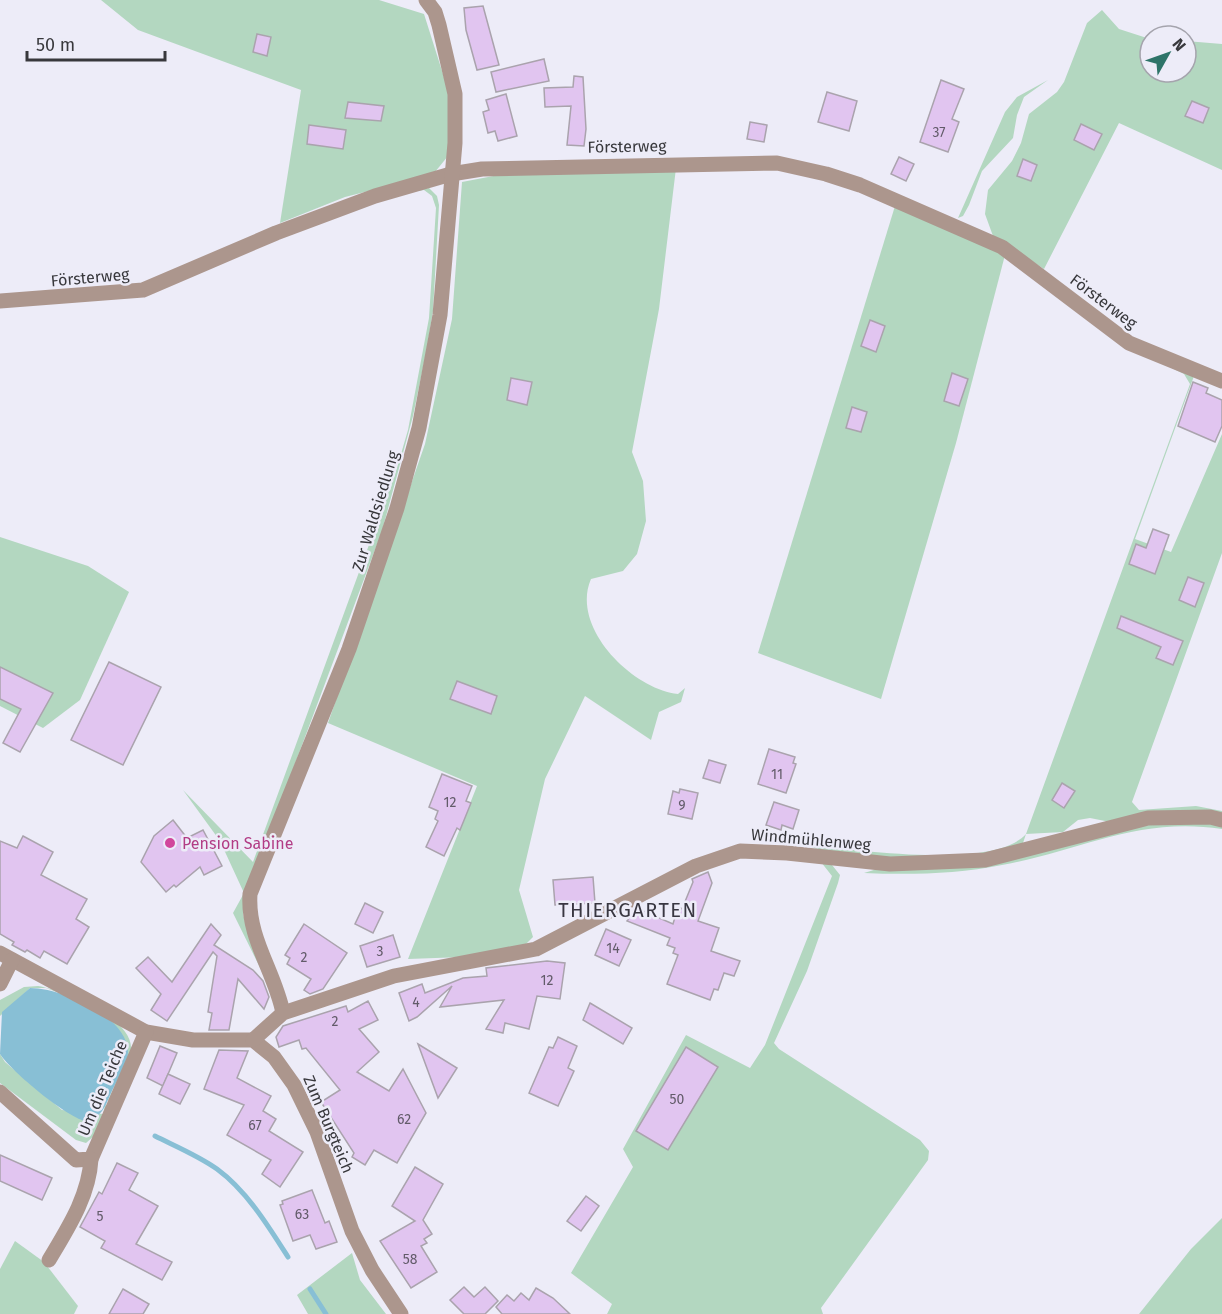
<svg xmlns="http://www.w3.org/2000/svg" width="1222" height="1314" viewBox="0 0 1222 1314" font-family="'Fira Sans',sans-serif">
<rect width="100%" height="100%" fill="#edecf8"/>
<g fill="#b3d7c0">
<polygon points="101,0 379,0 424,14 449,93 448,156 435,172 424,177 345,197 280,223 301,90 138,30"/>
<polygon points="1102,10 1119,29 1150,39 1150,72 1186,72 1186,41 1222,44 1222,170 1119,123 1044,269 993,236 985,214 988,190 1012,161 1021,143 1029,114 1057,92 1064,82 1087,23"/>
<polygon points="1048,80 1024,97 1017,115 1013,138 982,171 969,205 963,216 958,218 1005,112 1017,97"/>
<path d="M676,168L659,309L632,452L643,481L646,521L637,554L623,571L591,579C570,627 632,689 678,694L685,688L681,702L659,712L651,740L585,696L545,779L519,890L533,937L525,945L463,957L408,959L477,786L328,723L425,444L452,319L462,182L509,173Z"/>
<polygon points="429,188 437,196 439,205 433,311 426,353 413,416 382,531 246,895 243,914 250,941 275,998 233,913 244,893 220,841 183,790 253,862 396,471 408,430 429,318 436,208 432,196 424,190 404,193"/>
<polygon points="895,206 1005,255 956,443 881,699 758,653"/>
<path d="M1131,348L1194,376L1135,539L1171,552L1222,434V553L1132,802L1139,810L1196,806L1222,811V815L1110,822L1090,818L1078,820L1063,832L1026,834L1022,846C954,861 871,868 805,845C853,849 993,871 1026,834L1190,384L1184,374Z"/>
<polygon points="0,537 88,566 129,592 80,700 43,728 0,706"/>
<path d="M1176,822L1222,825V829C1138,816 1080,851 1002,865C957,874 910,875 864,873L877,869L914,870L1149,825Z"/>
<polygon points="821,862 832,865 840,875 838,883 807,971 774,1043 779,1049 920,1140 929,1151 928,1160 821,1308 823,1314 607,1314 612,1304 571,1273 633,1167 623,1149 686,1035 750,1068 765,1045 832,876"/>
<path d="M38,986C63,990 134,1018 131,1050C130,1066 118,1086 112,1102L108,1100L125,1066L70,997L46,988H30L0,1016V1000L24,987Z"/>
<polygon points="0,1054 5,1062 62,1110 103,1114 105,1105 109,1108 95,1135 86,1143 76,1140 0,1083"/>
<polygon points="1222,1218 1222,1314 1139,1314 1191,1249"/>
<polygon points="15,1241 44,1262 78,1306 74,1314 0,1314 0,1269"/>
<polygon points="352,1253 360,1280 386,1314 308,1314 297,1295"/>
</g>
<path fill="#88bfd5" d="M30,988C61,988 127,1015 128,1052C128,1064 119,1077 114,1087C105,1104 106,1113 88,1122C67,1118 12,1072 0,1054L2,1012Z"/>
<g fill="none" stroke-linecap="round" stroke-linejoin="round">
<g stroke="#88bfd5" stroke-width="5">
<path d="M155,1136C175,1146 199,1156 217,1169C247,1191 269,1227 288,1257"/>
<polyline points="310,1289 326,1314"/>
</g>
</g>
<g fill="#e1c5f0" stroke="#aaa3ad" stroke-width="1.5">
<polygon points="483,6 499,65 477,70 466,30 464,8"/>
<polygon points="257,34 271,37 267,56 253,52"/>
<polygon points="544,59 549,81 496,92 491,72"/>
<polygon points="574,76 583,77 586,129 584,146 567,145 571,106 545,107 544,88 573,87"/>
<polygon points="941,80 964,89 952,119 959,122 948,152 920,142"/>
<polygon points="827,92 857,101 849,131 818,122"/>
<polygon points="506,94 517,136 498,141 495,131 488,133 483,112 489,110 486,100"/>
<polygon points="1192,101 1209,108 1203,123 1185,116"/>
<polygon points="348,102 384,106 381,121 345,118"/>
<polygon points="750,122 767,125 764,142 747,139"/>
<polygon points="1081,124 1102,134 1094,150 1074,140"/>
<polygon points="309,125 346,130 343,149 307,144"/>
<polygon points="899,157 914,164 906,181 891,174"/>
<polygon points="1023,159 1037,165 1031,181 1017,176"/>
<polygon points="870,320 885,326 876,352 861,346"/>
<polygon points="952,373 968,379 959,406 944,401"/>
<polygon points="511,378 532,382 527,405 507,400"/>
<polygon points="1193,382 1208,388 1206,393 1222,400 1222,426 1215,442 1178,426"/>
<polygon points="852,407 867,412 861,432 846,428"/>
<polygon points="1153,529 1169,535 1155,574 1129,564 1136,544 1146,548"/>
<polygon points="1188,577 1204,583 1195,607 1179,600"/>
<polygon points="1121,616 1183,641 1173,665 1156,658 1161,647 1117,628"/>
<polygon points="109,662 161,687 123,765 71,740"/>
<polygon points="0,667 53,693 20,752 3,743 21,709 0,699"/>
<polygon points="457,681 497,696 491,714 450,699"/>
<polygon points="769,749 795,757 793,763 796,764 786,793 758,784"/>
<polygon points="709,760 726,765 720,783 703,778"/>
<polygon points="442,774 472,786 466,801 471,803 460,830 457,828 444,856 426,847 438,821 435,819 438,811 429,807"/>
<polygon points="1062,783 1075,791 1064,808 1052,800"/>
<polygon points="680,789 698,793 692,819 668,814 673,791 679,793"/>
<polygon points="774,802 799,810 793,829 782,825 781,830 766,825"/>
<polygon points="173,820 187,838 203,830 222,866 204,875 200,867 176,887 174,885 166,892 141,862 154,836"/>
<polygon points="23,836 53,852 41,875 87,899 76,919 89,927 67,964 44,951 40,958 27,950 25,952 12,945 14,942 0,934 0,841 17,848"/>
<polygon points="708,872 712,883 698,921 719,928 711,951 740,961 734,976 724,973 718,990 714,989 710,1000 667,984 678,955 673,953 675,948 667,945 670,938 627,921 636,908 673,924 678,907 682,909 693,882 692,879"/>
<polygon points="593,877 595,903 555,905 553,880"/>
<polygon points="365,903 383,912 373,933 355,924"/>
<polygon points="211,924 221,935 214,945 253,970 263,981 269,997 264,1009 238,979 229,1030 209,1030 212,1013 208,1012 217,956 213,952 167,1021 151,1010 161,994 136,968 148,957 172,982"/>
<polygon points="304,924 347,953 323,989 310,994 304,990 311,979 287,964 290,958 285,955"/>
<polygon points="606,929 631,940 619,966 595,955"/>
<polygon points="393,935 400,957 367,967 360,946"/>
<polygon points="547,961 565,963 560,999 537,996 529,1029 505,1023 503,1033 486,1029 504,1000 440,1007 452,986 417,1017 409,1021 399,993 422,984 425,993 463,978 487,976 486,968"/>
<polygon points="368,1001 378,1020 359,1029 379,1052 357,1072 389,1091 403,1069 426,1113 397,1163 374,1150 365,1165 352,1157 354,1153 321,1102 340,1090 306,1048 302,1049 299,1040 279,1047 276,1037 283,1026 346,1006 348,1012"/>
<polygon points="590,1003 632,1028 623,1044 583,1020"/>
<polygon points="558,1037 577,1046 568,1068 574,1071 558,1106 529,1093 549,1047 553,1048"/>
<polygon points="418,1044 457,1068 438,1098"/>
<polygon points="160,1046 177,1053 163,1086 147,1078"/>
<polygon points="686,1047 718,1067 668,1150 636,1131"/>
<polygon points="219,1050 248,1051 237,1078 271,1096 263,1111 276,1119 269,1131 303,1152 280,1187 262,1174 271,1160 227,1135 244,1105 204,1089"/>
<polygon points="168,1074 190,1084 180,1104 159,1094"/>
<polygon points="0,1155 52,1178 42,1200 0,1181"/>
<polygon points="117,1163 138,1173 129,1190 158,1206 136,1244 172,1262 162,1280 101,1248 105,1241 80,1227 99,1192 102,1194"/>
<polygon points="415,1167 443,1184 423,1220 432,1234 424,1239 427,1243 421,1246 437,1272 411,1288 380,1241 415,1221 392,1206"/>
<polygon points="312,1190 325,1223 329,1221 337,1242 316,1249 310,1235 293,1241 280,1205 283,1204 282,1201"/>
<polygon points="586,1196 599,1206 581,1231 567,1221"/>
<polygon points="464,1287 474,1297 485,1287 498,1301 485,1314 464,1314 450,1300"/>
<polygon points="536,1288 553,1298 570,1314 502,1314 496,1307 507,1295 514,1301 521,1293 529,1300"/>
<polygon points="123,1289 149,1304 143,1314 109,1314"/>
</g>
<g fill="none" stroke-linecap="round" stroke-linejoin="round">
<g stroke="#ac968d" stroke-width="15">
<polyline points="0,301 143,290 276,233 375,196 451,174 482,169 777,163 826,174 860,185 1002,247 1129,343 1222,381"/>
<polyline points="0,953 146,1032 193,1040 253,1040 274,1057 294,1085 317,1132 352,1231 372,1270 401,1314"/>
<polyline points="0,984 12,960"/>
<path d="M283,1013C275,972 247,938 250,894L349,649L397,508L419,428L440,315L455,143V94L439,25L435,12L426,0"/>
<polyline points="253,1040 283,1013 394,976 536,949 696,866 740,851 787,853 890,864 985,860 1148,818 1210,817 1222,820"/>
<polyline points="0,1092 76,1160 91,1159 146,1032"/>
<path d="M49,1260C68,1228 89,1196 91,1159"/>
</g>
</g>
<circle fill="#d1479c" stroke="#edecf8" stroke-width="2" cx="170" cy="843" r="6"/>
<g text-anchor="middle" stroke-width="5" stroke-linejoin="round" paint-order="stroke">
<g font-size="14" fill="#625b69">
<text x="939" y="137">37</text>
<text x="777" y="779">11</text>
<text x="450" y="807">12</text>
<text x="682" y="810">9</text>
<text x="613" y="953">14</text>
<text x="380" y="956">3</text>
<text x="304" y="962">2</text>
<text x="547" y="985">12</text>
<text x="416" y="1007">4</text>
<text x="335" y="1026">2</text>
<text x="677" y="1104">50</text>
<text x="404" y="1124">62</text>
<text x="255" y="1130">67</text>
<text x="302" y="1219">63</text>
<text x="100" y="1221">5</text>
<text x="410" y="1264">58</text>
</g>
<g font-size="16" fill="#38383c" stroke="#edecf8">
<text transform="translate(627 146) rotate(-1)" y="6">Försterweg</text>
<text transform="translate(90 277) rotate(-5)" y="6">Försterweg</text>
<text transform="translate(1104 301) rotate(37)" y="6">Försterweg</text>
<text transform="translate(375 511) rotate(-73)" y="6">Zur Waldsiedlung</text>
<text transform="translate(811 839) rotate(5)" y="6">Windmühlenweg</text>
<text transform="translate(102 1088) rotate(-67)" y="6">Um die Teiche</text>
<text transform="translate(329 1124) rotate(67)" y="6">Zum Burgteich</text>
</g>
<g font-size="16" fill="#b23c85" stroke="#edecf8" text-anchor="start">
<text x="182" y="849">Pension Sabine</text>
</g>
<g font-size="20" letter-spacing="1.5" fill="#393741" stroke="#edecf8">
<text x="628" y="917">THIERGARTEN</text>
</g>
</g>
<g transform="translate(1168 54) rotate(50)"><circle r="28" fill="#edecf8" stroke="#a5a4ad" stroke-width="1.5"/>
<path d="M0-4.5L10 22L0 15L-10 22Z" fill="#2e7469"/>
<text y="-9" font-size="16" font-weight="bold" text-anchor="middle" fill="#38383c">N</text>
</g>
<path d="M27 51v9h138v-9" fill="none" stroke="#38383c" stroke-width="3"/>
<text x="36" y="51" font-size="18" fill="#38383c" stroke="#edecf8" stroke-width="4.5" paint-order="stroke">50 m</text>
</svg>
